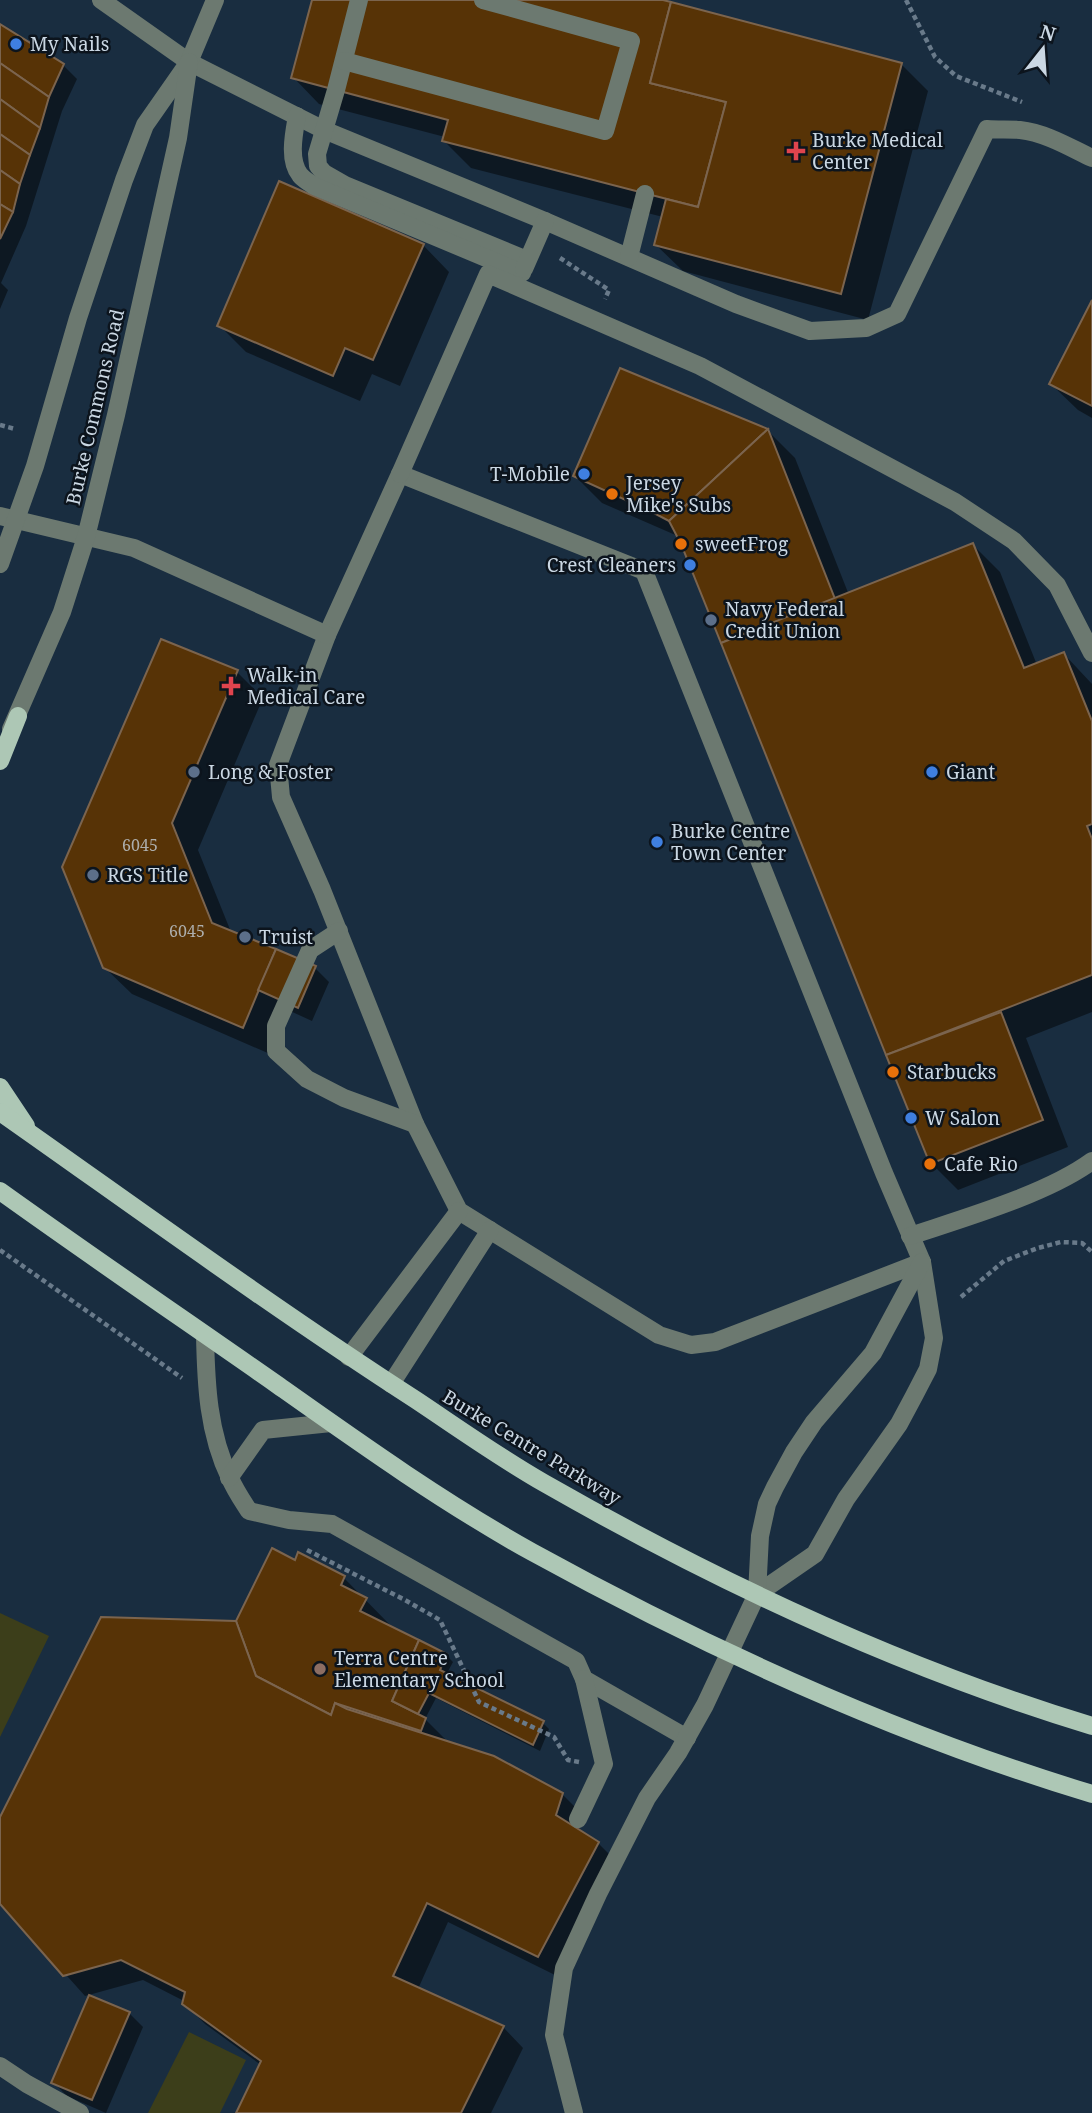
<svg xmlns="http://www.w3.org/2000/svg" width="1092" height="2113" viewBox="0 0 1092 2113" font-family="'Noto Serif',serif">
<rect width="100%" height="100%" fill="#192d40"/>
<g fill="#3c3e1a">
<polygon points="0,1613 49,1636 0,1737"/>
<polygon points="189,2032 246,2060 220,2113 148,2113"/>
</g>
<g fill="#0007">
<polygon points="314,0 653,0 901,64 928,91 868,320 683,271 656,245 663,217 471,168 444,141 445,137 319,104 293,77"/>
<polygon points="0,26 63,65 77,79 62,111 26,226 1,283 8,290 0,309"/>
<polygon points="423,245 449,272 400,386 372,374 360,401 246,352 219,325"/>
<polygon points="1092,304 1092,418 1078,410 1051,384"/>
<polygon points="767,430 795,458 849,595 973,545 1000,572 1037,665 1064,654 1092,684 1092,1012 1026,1038 1068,1147 958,1190 931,1163 683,543 680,537 602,503 575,476"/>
<polygon points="237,672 263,698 198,850 231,932 315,968 329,982 312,1021 288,1010 270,1054 132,994 104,967"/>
<polygon points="299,1554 344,1578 392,1627 391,1628 446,1655 453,1662 446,1675 543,1723 549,1729 540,1751 436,1698 425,1719 447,1741 562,1794 583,1815 578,1831 598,1843 619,1864 559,1977 448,1922 418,1989 503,2027 523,2048 491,2113 238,2113 261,2065 205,2024 184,2003 184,2001 143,1980 85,1996 0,1901 0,1821 235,1623 296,1562"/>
<polygon points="129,2013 143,2027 106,2113 67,2096 53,2082"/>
</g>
<g fill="#573306" stroke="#7b644e" stroke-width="2">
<polygon points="312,0 663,0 671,2 650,83 726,102 698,207 442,141 448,120 291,78"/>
<polygon points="671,2 902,63 841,294 654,245 666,199 698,207 726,102 650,83"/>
<polygon points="0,24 64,64 49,97 0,63"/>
<polygon points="0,63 49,97 40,128 0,99"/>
<polygon points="0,99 40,128 30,155 0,134"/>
<polygon points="0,134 30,155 20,184 0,170"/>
<polygon points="0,170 20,184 13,212 0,204"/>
<polygon points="279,181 424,244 373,360 345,348 333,376 217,326"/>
<polygon points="0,204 13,212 0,239"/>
<polygon points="1092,300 1092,406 1049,384"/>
<polygon points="620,368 768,429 669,521 652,512 573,476"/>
<polygon points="768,429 835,599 721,643 681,544 669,521"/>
<polygon points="973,543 1024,668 1064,652 1092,721 1092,824 1087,826 1092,839 1092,975 886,1055 721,643"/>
<polygon points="161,639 238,670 172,823 212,923 276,949 243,1028 103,968 62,867"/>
<polygon points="276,949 316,966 298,1008 258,990"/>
<polygon points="1001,1012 1043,1120 930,1164 886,1055"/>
<polygon points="272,1548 295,1560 298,1552 345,1576 341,1585 367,1598 360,1611 419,1640 392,1701 426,1718 421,1731 335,1703 331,1715 256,1676 236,1621"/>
<polygon points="101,1617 236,1621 256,1676 331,1715 335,1703 347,1709 494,1756 563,1793 556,1815 599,1842 538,1957 427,1903 393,1976 504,2026 461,2113 236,2113 261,2061 182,2004 185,1992 121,1960 63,1976 0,1904 0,1817"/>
<polygon points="419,1640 447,1654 440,1670 544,1721 533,1745 429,1693 418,1714 392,1701"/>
<polygon points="89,1995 130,2012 92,2100 51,2083"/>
</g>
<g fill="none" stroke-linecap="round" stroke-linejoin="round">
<g stroke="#697a8a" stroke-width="4.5" stroke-dasharray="5 3.5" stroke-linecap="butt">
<polyline points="906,0 935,57 956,76 1022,102"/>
<polyline points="560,258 609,290 605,299"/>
<polyline points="0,425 15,429"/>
<polyline points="0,1250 182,1378"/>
<polyline points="961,1297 1004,1261 1038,1248 1061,1242 1082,1243 1092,1252"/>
<polyline points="307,1550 405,1600 440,1620 479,1702 554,1737 568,1760 579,1762"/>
</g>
<g stroke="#6c7970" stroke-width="18">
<path d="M101,0L189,62L324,130L545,221L736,304L810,331L866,328L897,314L987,129C998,130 1010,129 1020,130C1046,133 1069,147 1092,158"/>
<polyline points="359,0 336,90 317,154 318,166 324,173 345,185 527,260"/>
<polyline points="344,61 605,131 631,41 483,0"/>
<path d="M297,116C294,133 288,160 300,175C303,179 310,183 314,186L522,273"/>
<polyline points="629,257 645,194"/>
<polyline points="524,269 545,221"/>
<polygon points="400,474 644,571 884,1173 922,1262 715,1342 691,1345 659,1335 459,1211 415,1124 322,890 281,797 278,765 327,635"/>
<polyline points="400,474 488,274 700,366 955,502 1014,541 1057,585 1092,653"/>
<polyline points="0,516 134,548 327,635"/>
<polyline points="0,564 35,466 78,318 124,180 145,125 189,62 215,0"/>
<polyline points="11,729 62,612 86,537 116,415 178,138 189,62"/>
<polyline points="339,931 310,950 276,1026 276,1051 307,1079 344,1098 415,1124"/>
<path d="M910,1236C964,1218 1047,1194 1092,1161"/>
<path d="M205,1335C206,1384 208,1433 230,1478C235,1490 242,1500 249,1511L289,1520L332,1524L576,1661L584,1679L687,1738"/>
<polyline points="349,1357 459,1211"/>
<polyline points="391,1384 490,1230"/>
<polyline points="229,1478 263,1430 331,1423"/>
<polyline points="757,1594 815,1554 846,1499 899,1424 914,1396 928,1369 934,1338 922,1262"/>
<polyline points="578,1819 604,1764 584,1679"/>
<polyline points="0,2066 27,2084 80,2113"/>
<polyline points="574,2113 554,2035 564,1968 598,1894 647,1798 678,1753 705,1705 757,1594 760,1536 767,1504 775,1487 794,1452 814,1422 873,1353 922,1262"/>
</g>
<g stroke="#adc7b5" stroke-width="18">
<polyline points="0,761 18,716"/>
<polyline points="0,1087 26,1126"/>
<path d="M0,1112C138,1209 275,1309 416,1400C458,1428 500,1458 544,1483C717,1582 901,1668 1092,1726"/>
<path d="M0,1191C92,1257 186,1321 279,1386C361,1444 444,1503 532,1552C710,1650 897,1735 1092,1794"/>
</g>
</g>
<g fill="#3f7fe0" stroke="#0c141d" stroke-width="2.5">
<circle cx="16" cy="44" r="7"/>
<circle cx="584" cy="474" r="7"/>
<circle cx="690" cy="565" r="7"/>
<circle cx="932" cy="772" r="7"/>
<circle cx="657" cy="842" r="7"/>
<circle cx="911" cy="1118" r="7"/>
</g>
<g fill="#e0444e" stroke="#0c141d" stroke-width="2.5">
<path d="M792.5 140.5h7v7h7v7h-7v7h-7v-7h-7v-7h7z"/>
<path d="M227.5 675.5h7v7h7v7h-7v7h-7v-7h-7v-7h7z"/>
</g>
<g fill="#e8710a" stroke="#0c141d" stroke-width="2.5">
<circle cx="612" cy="494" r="7"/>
<circle cx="681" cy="544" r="7"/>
<circle cx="893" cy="1072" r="7"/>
<circle cx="930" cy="1164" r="7"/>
</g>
<g fill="#5c6f8a" stroke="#0c141d" stroke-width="2.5">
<circle cx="711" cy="620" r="7"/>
<circle cx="194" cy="772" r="7"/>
<circle cx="93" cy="875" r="7"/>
<circle cx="245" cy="937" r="7"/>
</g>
<circle fill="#8d6e63" stroke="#0c141d" stroke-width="2.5" cx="320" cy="1669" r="7"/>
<g text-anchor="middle" stroke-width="5" stroke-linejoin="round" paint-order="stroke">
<g font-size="16" fill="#adaeac">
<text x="140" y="851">6045</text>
<text x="187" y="937">6045</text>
</g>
<g font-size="19" fill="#cad7e3" stroke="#0c141d" text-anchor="start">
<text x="30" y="51">My Nails</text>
<text x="812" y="147">Burke Medical<tspan x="812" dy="22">Center</tspan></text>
<text x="570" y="481" text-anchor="end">T-Mobile</text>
<text x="626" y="490">Jersey<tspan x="626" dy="22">Mike's Subs</tspan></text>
<text x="695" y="551">sweetFrog</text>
<text x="676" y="572" text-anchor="end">Crest Cleaners</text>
<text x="725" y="616">Navy Federal<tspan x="725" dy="22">Credit Union</tspan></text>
<text x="247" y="682">Walk-in<tspan x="247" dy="22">Medical Care</tspan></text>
<text x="208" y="779">Long &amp; Foster</text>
<text x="946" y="779">Giant</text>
<text x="671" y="838">Burke Centre<tspan x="671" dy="22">Town Center</tspan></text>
<text x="107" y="882">RGS Title</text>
<text x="259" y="944">Truist</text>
<text x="907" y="1079">Starbucks</text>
<text x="925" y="1125">W Salon</text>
<text x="944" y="1171">Cafe Rio</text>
<text x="334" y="1665">Terra Centre<tspan x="334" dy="22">Elementary School</tspan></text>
</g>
<g font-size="19" fill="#cad7e3" stroke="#0c141d">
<text transform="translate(95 407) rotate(-77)" y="7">Burke Commons Road</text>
<text transform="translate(532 1447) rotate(31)" y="7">Burke Centre Parkway</text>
</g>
</g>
<g transform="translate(1043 49) rotate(17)" stroke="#0c141d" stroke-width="5" paint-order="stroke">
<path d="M0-5L12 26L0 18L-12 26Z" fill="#cad7e3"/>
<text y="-10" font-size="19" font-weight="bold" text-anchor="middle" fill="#cad7e3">N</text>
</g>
</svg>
